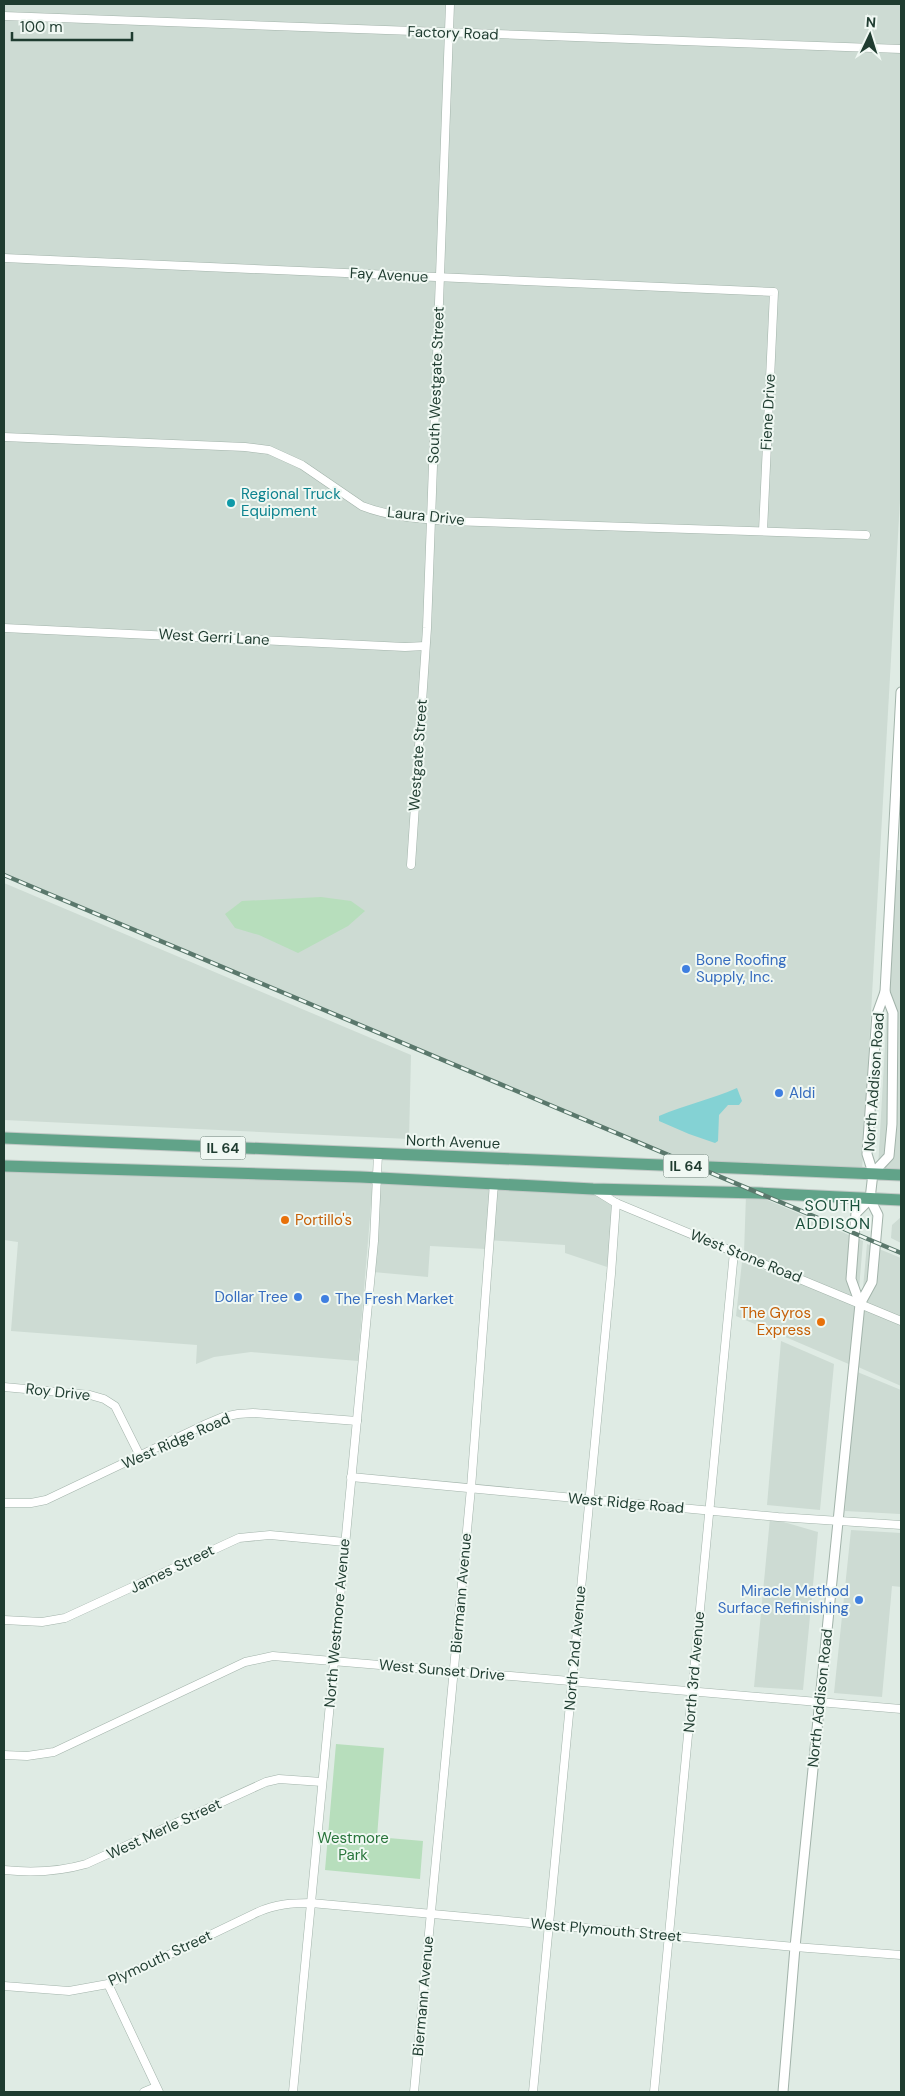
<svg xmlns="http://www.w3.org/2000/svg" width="905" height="2096" font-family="'DM Sans',sans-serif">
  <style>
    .built { fill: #cddbd3 }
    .green { fill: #b7debc }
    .water { fill: #84d2d4 }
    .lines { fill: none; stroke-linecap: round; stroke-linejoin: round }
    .minor-casing { stroke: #a2b3aa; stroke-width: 9 }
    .tertiary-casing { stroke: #a2b3aa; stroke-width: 11 }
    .primary-casing { stroke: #c0c8c5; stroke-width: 13 }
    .minor { stroke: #fff; stroke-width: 8 }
    .tertiary { stroke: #fff; stroke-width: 9 }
    .primary { stroke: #61a389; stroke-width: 11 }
    .rail-casing { stroke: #5a786c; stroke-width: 4.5 }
    .rail { stroke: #f0f8f3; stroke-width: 2.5; stroke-dasharray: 8; stroke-linecap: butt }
    .culture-dot { fill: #0f9aa8; stroke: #f0f8f3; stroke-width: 2 }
    .shop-dot { fill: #3f7fe0; stroke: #f0f8f3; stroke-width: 2 }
    .food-dot { fill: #e8710a; stroke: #f0f8f3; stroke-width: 2 }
    .labels { text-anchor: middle; stroke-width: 4; stroke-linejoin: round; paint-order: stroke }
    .shield { fill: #f0f8f3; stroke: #5e746a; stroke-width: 1 }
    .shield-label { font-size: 14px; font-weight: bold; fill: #1f3c30 }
    .street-label { font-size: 15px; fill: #1f3c30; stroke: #f0f8f3 }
    .culture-label { font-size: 15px; fill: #0d838f; stroke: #f0f8f3; text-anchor: start }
    .shop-label { font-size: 15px; fill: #366cbe; stroke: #f0f8f3; text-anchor: start }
    .food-label { font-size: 15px; fill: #c56008; stroke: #f0f8f3; text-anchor: start }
    .park-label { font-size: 15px; fill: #28753b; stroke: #f0f8f3 }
    .neighbourhood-label { font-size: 16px; letter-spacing: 1px; fill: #1b4f3b; stroke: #f0f8f3 }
  </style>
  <rect width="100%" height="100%" fill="#dfebe4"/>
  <g class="built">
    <polygon points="4,4 901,4 901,482 862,1172 694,1164 4,873"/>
    <polygon points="895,870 901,870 901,1169 878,1168"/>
    <polygon points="4,883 411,1055 409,1139 4,1120"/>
    <polygon points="4,1168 373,1181 358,1361 251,1352 214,1357 196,1364 197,1345 11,1331 18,1242 4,1240"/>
    <polygon points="378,1181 591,1191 617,1206 613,1269 565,1253 565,1245 487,1240 486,1249 430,1246 428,1277 373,1272"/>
    <polygon points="746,1195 758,1196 863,1241 858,1301 744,1253"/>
    <polygon points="901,1217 901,1243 891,1238 892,1225"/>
    <polygon points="867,1244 901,1258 901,1386 856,1366"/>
    <polygon points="742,1262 857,1304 851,1365 736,1316"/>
    <polygon points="781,1341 834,1364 820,1510 767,1505"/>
    <polygon points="855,1371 901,1390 900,1514 845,1511"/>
    <polygon points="770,1518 818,1532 803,1690 754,1687"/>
    <polygon points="851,1530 901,1533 901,1587 892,1586 882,1697 834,1693"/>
  </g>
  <g class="green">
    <polygon points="321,897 351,901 365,911 348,926 298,953 259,935 235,928 225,914 242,901"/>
    <polygon points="336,1744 384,1748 377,1837 423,1841 420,1879 325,1870"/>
  </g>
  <path class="water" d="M737,1088L742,1101L739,1105H728L719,1115L718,1141L715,1143L689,1134L659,1121V1116C685,1105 712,1099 737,1088Z"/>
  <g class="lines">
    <g class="minor-casing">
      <g id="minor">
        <polyline points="4,16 901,49"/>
        <polyline points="4,258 774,292 763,531"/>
        <path d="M4,437L245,447L269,450L302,465L362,506C390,517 422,519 451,521L866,535"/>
        <polyline points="4,628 405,647 425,646"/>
        <polyline points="411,865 427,628 450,4"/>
        <polyline points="595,1190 616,1203 901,1321"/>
        <polyline points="4,1387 90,1395 104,1399 115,1406 140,1456"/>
        <polyline points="351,1477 778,1517 901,1525"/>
        <polyline points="4,1503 31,1503 46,1500 204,1425 223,1417 238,1414 253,1413 357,1421"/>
        <polyline points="4,1620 42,1622 65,1618 239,1538 270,1535 345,1542"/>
        <polyline points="4,1755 27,1756 54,1752 245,1662 273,1656 901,1709"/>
        <path d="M4,1870C32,1873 58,1872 86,1864L266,1782L279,1779L322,1782"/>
        <polyline points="108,1984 159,2092"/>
        <path d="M4,1986L69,1991L108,1984L258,1912C276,1904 292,1903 311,1903L795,1947L901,1955"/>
        <polyline points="144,2092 156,2087"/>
        <polyline points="293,2092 374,1241 378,1154"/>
        <polyline points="414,2092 471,1488 494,1183"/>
        <polyline points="533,2092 611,1274 616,1203"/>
        <polyline points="654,2092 734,1252"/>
      </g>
    </g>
    <g class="tertiary-casing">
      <g id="tertiary">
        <polyline points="873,1173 889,1156 892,1124 893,1013 885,992"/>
        <polyline points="860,1304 851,1279 856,1213 870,1199"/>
        <polyline points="783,2092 795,1947 860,1304 872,1282 878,1215 870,1199 873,1173 867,1154 877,1014 885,992 901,692"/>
      </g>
    </g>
    <g class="primary-casing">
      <g id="primary">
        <polyline points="4,1138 901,1175"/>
        <polyline points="4,1166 360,1177 593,1189 759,1193 901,1200"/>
      </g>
    </g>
    <use href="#minor" class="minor"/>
    <use href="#tertiary" class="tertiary"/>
    <use href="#primary" class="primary"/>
    <g class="rail-casing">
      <polyline id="rail" points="4,875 901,1253"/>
    </g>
    <use href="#rail" class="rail"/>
  </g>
  <circle class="culture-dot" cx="231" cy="503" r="5"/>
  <g class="shop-dot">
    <circle cx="686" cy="969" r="5"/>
    <circle cx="779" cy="1093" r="5"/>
    <circle cx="298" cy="1297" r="5"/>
    <circle cx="325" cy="1299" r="5"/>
    <circle cx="859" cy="1600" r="5"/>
  </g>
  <g class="food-dot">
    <circle cx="285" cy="1220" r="5"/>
    <circle cx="821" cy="1322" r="5"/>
  </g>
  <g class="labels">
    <g class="shield">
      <rect x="200.5" y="1136.5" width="45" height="23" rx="4"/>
      <rect x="663.5" y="1154.5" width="45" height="23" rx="4"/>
    </g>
    <g class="shield-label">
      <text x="223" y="1153">IL 64</text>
      <text x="686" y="1171">IL 64</text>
    </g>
    <g class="street-label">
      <text transform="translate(453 33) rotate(2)" y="5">Factory Road</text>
      <text transform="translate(389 275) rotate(3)" y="5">Fay Avenue</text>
      <text transform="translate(436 385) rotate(-88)" y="5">South Westgate Street</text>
      <text transform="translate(768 412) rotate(-87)" y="5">Fiene Drive</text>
      <text transform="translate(426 516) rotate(6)" y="5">Laura Drive</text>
      <text transform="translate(214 637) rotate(3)" y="5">West Gerri Lane</text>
      <text transform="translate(418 755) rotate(-86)" y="5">Westgate Street</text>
      <text transform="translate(874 1082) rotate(-86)" y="5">North Addison Road</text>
      <text transform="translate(453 1142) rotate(2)" y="5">North Avenue</text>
      <text transform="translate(746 1256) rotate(22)" y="5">West Stone Road</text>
      <text transform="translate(58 1392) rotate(6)" y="5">Roy Drive</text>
      <text transform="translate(176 1441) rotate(-24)" y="5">West Ridge Road</text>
      <text transform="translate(626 1503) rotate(5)" y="5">West Ridge Road</text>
      <text transform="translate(172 1569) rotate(-26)" y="5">James Street</text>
      <text transform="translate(461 1593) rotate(-85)" y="5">Biermann Avenue</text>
      <text transform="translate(337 1623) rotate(-85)" y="5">North Westmore Avenue</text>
      <text transform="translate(575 1648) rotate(-85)" y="5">North 2nd Avenue</text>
      <text transform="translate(442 1670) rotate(5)" y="5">West Sunset Drive</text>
      <text transform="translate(694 1672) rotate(-85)" y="5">North 3rd Avenue</text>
      <text transform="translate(820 1698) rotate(-84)" y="5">North Addison Road</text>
      <text transform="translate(164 1829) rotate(-25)" y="5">West Merle Street</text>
      <text transform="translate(606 1930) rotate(5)" y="5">West Plymouth Street</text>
      <text transform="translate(160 1958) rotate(-25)" y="5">Plymouth Street</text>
      <text transform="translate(423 1996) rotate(-85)" y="5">Biermann Avenue</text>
    </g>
    <g class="culture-label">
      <text x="241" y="499">Regional Truck<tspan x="241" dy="17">Equipment</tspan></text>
    </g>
    <g class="shop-label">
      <text x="696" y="965">Bone Roofing<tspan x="696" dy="17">Supply, Inc.</tspan></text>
      <text x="789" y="1098">Aldi</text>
      <text x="288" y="1302" text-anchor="end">Dollar Tree</text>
      <text x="335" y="1304">The Fresh Market</text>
      <text x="849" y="1596" text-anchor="end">Miracle Method<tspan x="849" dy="17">Surface Refinishing</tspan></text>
    </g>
    <g class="food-label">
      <text x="295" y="1225">Portillo's</text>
      <text x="811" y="1318" text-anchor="end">The Gyros<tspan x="811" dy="17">Express</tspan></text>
    </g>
    <g class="park-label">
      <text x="353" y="1843">Westmore<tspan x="353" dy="17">Park</tspan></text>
    </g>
    <g class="neighbourhood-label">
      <text x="833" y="1211">SOUTH<tspan x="833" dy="18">ADDISON</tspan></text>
    </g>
  </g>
  <rect width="905" height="2096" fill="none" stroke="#1f3c30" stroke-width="10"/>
  <g transform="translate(870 35) rotate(4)" stroke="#f0f8f3" stroke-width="4" paint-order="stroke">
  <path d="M0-4L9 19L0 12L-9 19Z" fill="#1f3c30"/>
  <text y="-8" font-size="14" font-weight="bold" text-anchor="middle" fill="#1f3c30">N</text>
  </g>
  <path d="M12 32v8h120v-8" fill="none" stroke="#1f3c30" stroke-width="2.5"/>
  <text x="20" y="32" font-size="15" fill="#1f3c30" stroke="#f0f8f3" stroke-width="4" paint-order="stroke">100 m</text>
</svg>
